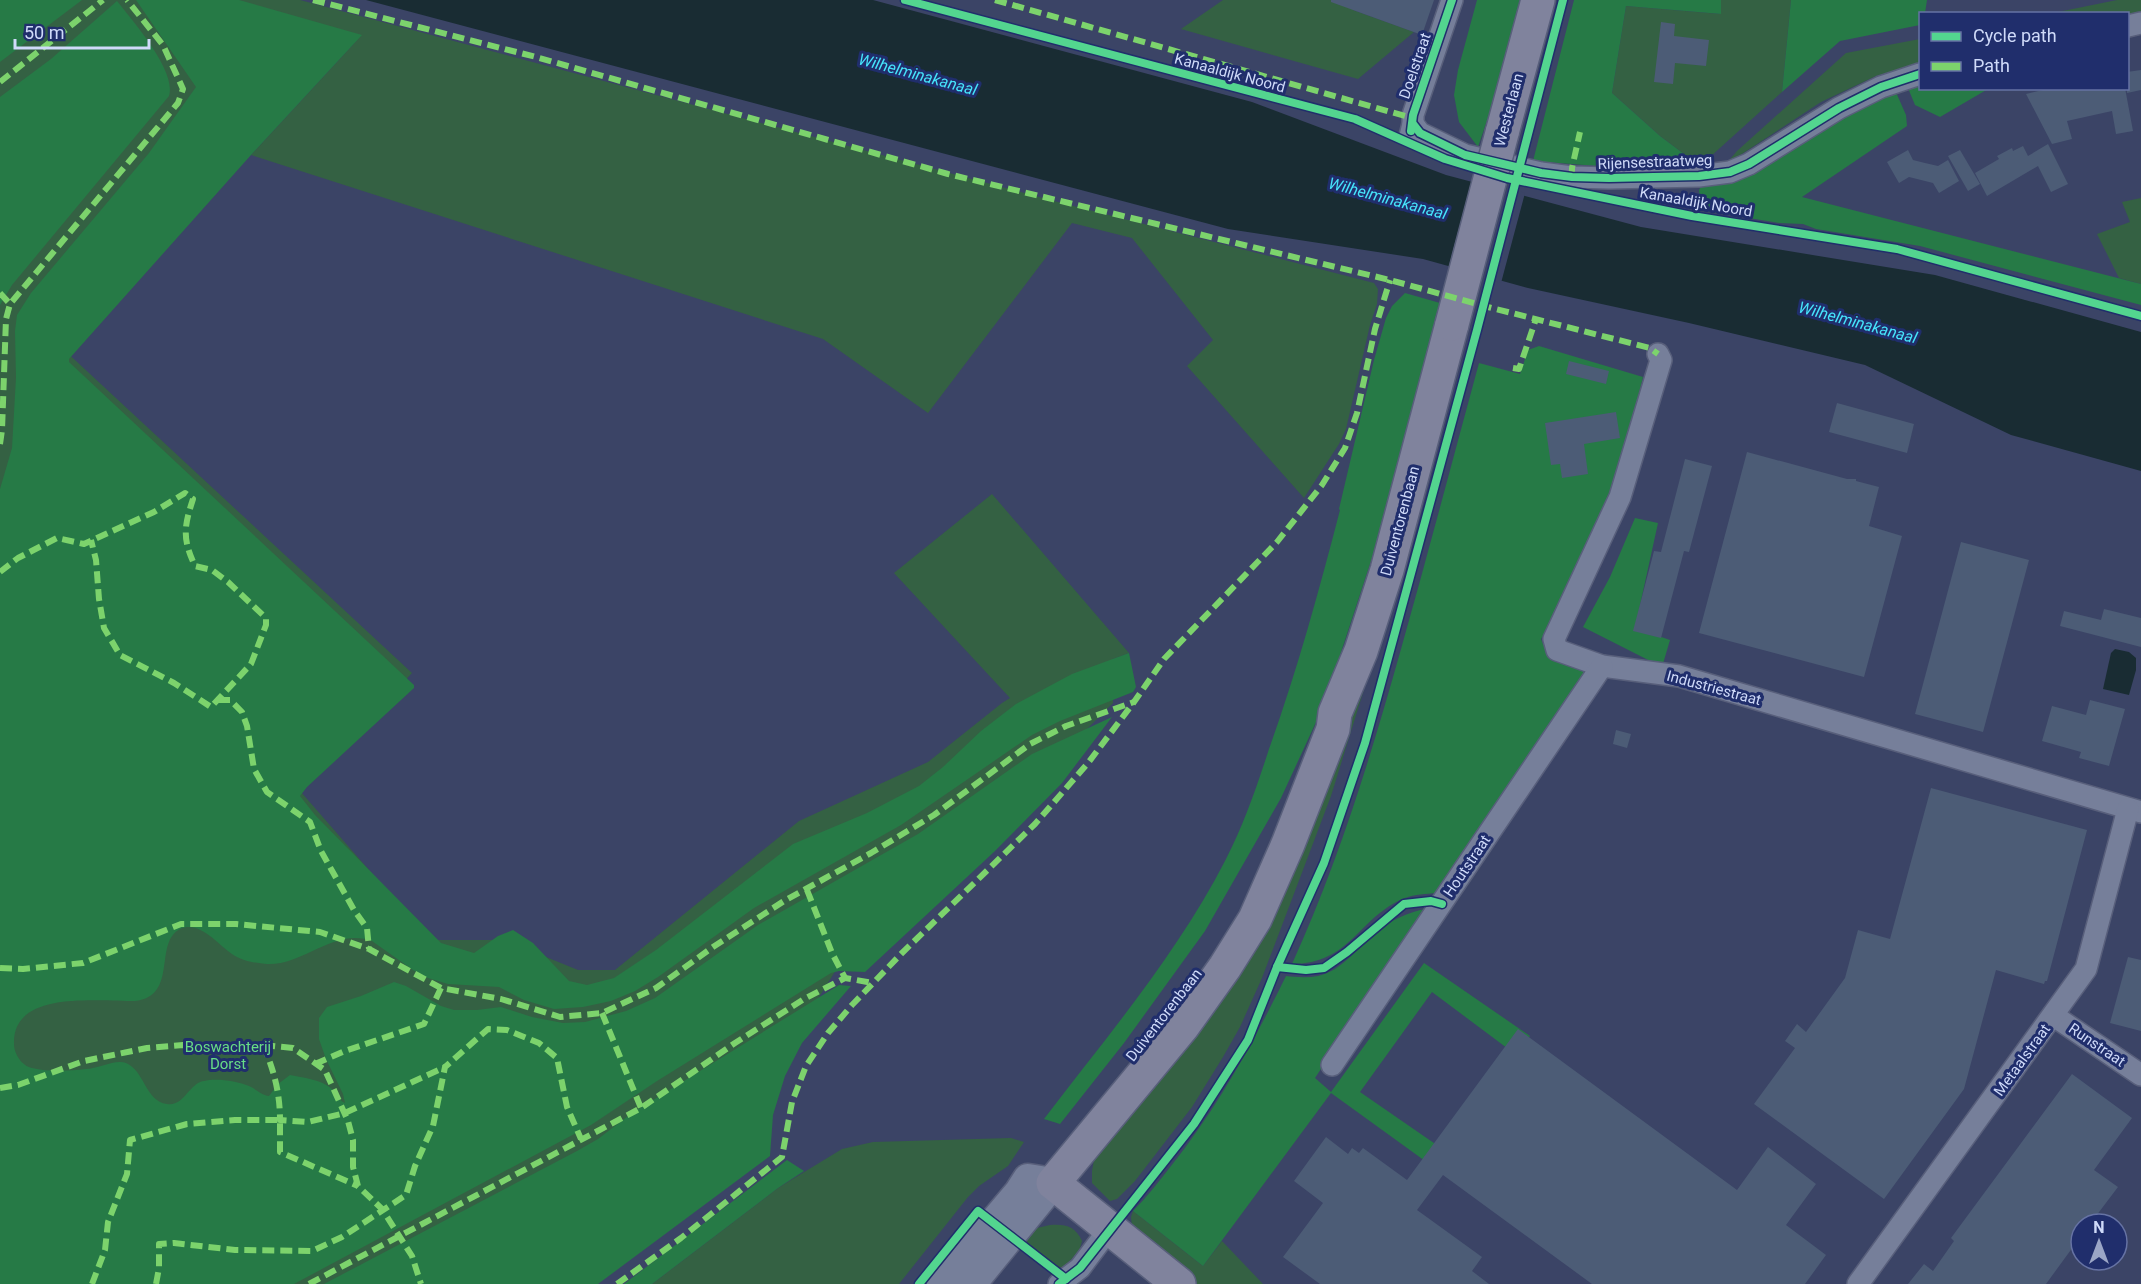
<svg xmlns="http://www.w3.org/2000/svg" width="2141" height="1284" font-family="Roboto,sans-serif">
  <style>
    .green { fill: #346143 }
    .forest { fill: #267a46 }
    .water { fill: #192c33 }
    .pier { fill: #3b4466 }
    .building { fill: #4c5c76 }
    .lines { fill: none; stroke-linecap: round; stroke-linejoin: round }
    .street-casing { stroke: #585f7b; stroke-width: 24 }
    .secondary-casing { stroke: #585f7b; stroke-width: 33 }
    .primary-casing { stroke: #585f7b; stroke-width: 36 }
    .street { stroke: #767f9a; stroke-width: 21 }
    .secondary { stroke: #767f9a; stroke-width: 30 }
    .primary { stroke: #80839d; stroke-width: 33 }
    .primary-bridge-casing { stroke: #585f7b; stroke-width: 36; stroke-linecap: butt }
    .primary-bridge { stroke: #80839d; stroke-width: 33 }
    .quiet { stroke: #7cd36c; stroke-width: 6; stroke-dasharray: 12 6; stroke-linecap: butt }
    .cycleway-casing { stroke: #202e6c; stroke-width: 11 }
    .cycleway { stroke: #53d58f; stroke-width: 8 }
    .labels { text-anchor: middle; stroke-width: 6; stroke-linejoin: round; paint-order: stroke }
    .street-label { font-size: 15px; fill: #cfdaf9; stroke: #202e6c }
    .park-label { font-size: 15px; fill: #68dd85; stroke: #202e6c }
    .water-label { font-size: 16px; font-style: italic; fill: #46e4fb; stroke: #202e6c }
  </style>
  <rect width="100%" height="100%" fill="#3b4466"/>
  <g class="green">
    <polygon points="0,0 300,0 1058,202 1374,283 1378,289 1377,304 1370,325 1346,429 1339,444 1304,498 1187,366 1213,340 1132,238 1072,223 928,413 823,339 251,155 362,35 61,347 412,673 301,792 430,940 504,940 578,970 615,970 799,821 928,762 1002,703 1010,698 894,573 992,494 1129,653 1113,659 1113,703 965,851 836,970 799,1029 585,1284 0,1284"/>
    <polygon points="1223,0 1356,0 1353,10 1414,32 1358,79 1181,29"/>
    <polygon points="1721,0 1791,0 1782,92 1700,166 1660,136 1612,93 1626,6 1720,14"/>
    <polygon points="2117,0 2141,0 2141,17 2128,19 2128,14 2048,14"/>
    <polygon points="1920,39 1920,63 1876,76 1821,102 1725,165 1737,151 1846,53"/>
    <polygon points="2141,198 2141,284 2119,278 2097,234 2130,222 2122,202"/>
    <polygon points="1366,683 1331,796 1262,978 1240,1027 1223,1057 1192,1107 1135,1181 1117,1199 1110,1201 1092,1183 1092,1171 1095,1154 1151,1083 1361,687"/>
    <polygon points="1011,1138 1024,1142 1008,1166 979,1186 968,1197 899,1284 652,1284 778,1188 842,1149 873,1142"/>
    <polygon points="1133,1211 1203,1266 1222,1241 1263,1284 1187,1284 1132,1227 1131,1217"/>
    <path d="M1050,1225C1066,1224 1075,1226 1082,1241L1079,1251L1063,1268L1056,1266L1023,1239L1037,1228Z"/>
  </g>
  <g class="forest">
    <polygon points="0,0 82,0 0,62"/>
    <path d="M136,0H239L362,35L251,155L69,359V362L414,685V688L307,787L300,796L315,815L441,943L474,953L498,936L513,930L533,943L569,981L587,985L614,978L656,950L793,844L867,813L919,786L943,767L981,731L1016,704L1072,674L1129,653L1136,687L1133,692L1060,721L1032,735L901,825L754,908L658,977L635,991L611,1001L583,1007L554,1009L524,1000L499,987L448,984L428,978L413,970L372,941C335,927 303,966 267,964C255,963 242,961 232,954C218,945 200,920 180,929C153,943 179,996 135,1001C99,1002 12,989 14,1044C14,1054 22,1066 32,1068C48,1072 69,1071 86,1069C98,1069 115,1059 126,1063C145,1071 145,1101 167,1104C184,1107 189,1083 204,1081C216,1078 237,1081 249,1086C256,1089 261,1095 269,1096L278,1084L290,1075C303,1078 321,1079 332,1089C337,1094 338,1100 345,1103L343,1094L326,1059L319,1039V1018L327,1007L361,996L394,982L406,986L441,1006L454,1010H477L501,1007L532,1017L563,1023L585,1022L626,1011L655,998L758,925L918,834L1032,754L1112,717L1062,783L995,851L865,972L839,971L831,973L657,1081L591,1125L294,1284H0V489L12,448L16,378L15,331L17,315L31,293L149,153L196,87Z"/>
    <polygon points="1477,0 1521,0 1491,109 1478,147 1459,122 1454,95 1458,70"/>
    <polygon points="1574,0 1721,0 1721,14 1626,6 1612,93 1660,136 1700,166 1697,169 1610,167 1533,161"/>
    <polygon points="1791,0 1927,0 1925,13 1920,14 1920,25 1840,41 1782,92"/>
    <path d="M117,1C132,20 177,71 169,96L12,285L0,305V97L51,59Z"/>
    <polygon points="1920,81 1920,88 1988,89 1940,117 1915,105 1908,88"/>
    <polygon points="1895,90 1906,115 1907,126 1802,197 2141,284 2141,305 1920,246 1816,229 1803,224 1779,223 1701,210 1699,190 1702,185"/>
    <path d="M1405,293L1440,303L1372,558L1323,707L1281,798L1205,931L1124,1043L1060,1124L1044,1119C1108,1035 1178,953 1226,859C1244,824 1257,786 1269,749C1297,671 1319,591 1340,510L1339,509L1374,360L1386,318L1392,306Z"/>
    <path d="M1539,346L1643,377L1617,481L1547,630L1541,639L1543,644L1591,671L1437,893C1426,894 1415,894 1405,898C1358,917 1351,964 1292,964C1338,863 1371,756 1401,649C1428,554 1453,458 1479,363L1520,374L1528,350Z"/>
    <polygon points="1635,518 1658,523 1635,628 1670,640 1662,667 1583,627 1610,577"/>
    <path d="M1426,909L1315,1078L1331,1092L1424,963L1530,1036L1515,1054L1432,992L1360,1092L1444,1150L1432,1166L1331,1093L1203,1266L1133,1211C1147,1197 1159,1181 1171,1166C1218,1107 1253,1043 1286,976C1296,977 1307,978 1318,976C1342,971 1358,947 1377,932C1391,920 1408,912 1426,909Z"/>
    <polygon points="839,985 851,986 802,1043 785,1076 773,1115 770,1156 598,1284 324,1284 577,1151 598,1139 632,1113"/>
    <polygon points="787,1160 804,1171 778,1188 652,1284 624,1284"/>
  </g>
  <g class="water">
    <polygon points="366,0 873,0 1252,102 1446,175 1641,227 1935,275 2141,332 2141,471 2011,435 1865,365 1689,323 1528,288 1423,259 1228,229"/>
    <polygon points="2115,649 2129,652 2136,658 2136,670 2129,695 2103,689 2111,653"/>
  </g>
  <polygon class="pier" points="1472,179 1525,193 1501,283 1448,269"/>
  <g class="building">
    <polygon points="1331,0 1434,0 1422,35 1331,2"/>
    <polygon points="1661,22 1675,24 1674,36 1709,40 1706,66 1675,63 1673,84 1654,82"/>
    <polygon points="2141,70 2141,90 2127,93 2127,72"/>
    <polygon points="2051,88 2125,88 2133,131 2116,134 2112,111 2067,121 2072,139 2052,144 2026,94"/>
    <polygon points="2048,144 2068,184 2051,192 2038,166 1987,196 1975,173 1999,159 1997,156 2012,148 2013,151 2023,146 2028,156"/>
    <polygon points="1908,150 1913,160 1925,163 1938,166 1948,160 1959,181 1939,193 1933,183 1909,177 1899,183 1887,162"/>
    <polygon points="1960,150 1980,184 1968,191 1948,156"/>
    <polygon points="1569,361 1609,371 1606,384 1566,374"/>
    <polygon points="1837,403 1914,424 1907,453 1829,432"/>
    <polygon points="1616,412 1620,438 1584,444 1588,474 1562,478 1560,464 1551,465 1545,423"/>
    <polygon points="1747,452 1847,479 1856,479 1856,481 1879,487 1869,526 1902,536 1864,677 1699,633"/>
    <polygon points="1685,459 1712,466 1689,552 1684,551 1661,638 1633,631 1654,551 1661,552"/>
    <polygon points="1961,542 2029,560 1983,732 1915,714"/>
    <polygon points="2104,609 2141,618 2141,647 2060,626 2064,611 2101,620"/>
    <polygon points="2090,700 2125,709 2109,766 2079,758 2081,752 2042,741 2052,706 2086,715"/>
    <polygon points="1616,730 1631,734 1627,748 1613,744"/>
    <polygon points="1931,788 2087,830 2047,981 2045,981 2044,984 1996,970 1964,1089 1884,1199 1754,1104 1795,1048 1785,1041 1797,1024 1806,1032 1845,978 1858,930 1890,939"/>
    <polygon points="2128,957 2141,960 2141,1031 2110,1023"/>
    <polygon points="1518,1029 1737,1190 1768,1147 1816,1184 1786,1225 1826,1255 1805,1284 1592,1284 1443,1175 1417,1210 1482,1257 1472,1271 1489,1284 1320,1284 1283,1257 1323,1203 1294,1181 1326,1137 1348,1154 1352,1148 1359,1153 1363,1148 1407,1180"/>
    <polygon points="2072,1074 2132,1118 2094,1170 2118,1187 2090,1224 2081,1224 2081,1236 2046,1284 1908,1284 1924,1264 1933,1271 1954,1241 1951,1238"/>
  </g>
  <g class="lines">
    <g class="street-casing">
      <g id="street">
        <polyline points="2128,26 2141,23"/>
        <polyline points="1413,124 1420,133 1465,155 1541,173 1572,177 1609,178 1699,176 1730,172 1749,164 1839,108 1881,87 1920,74"/>
        <polyline points="1410,136 1413,124 1413,115 1452,0"/>
        <polyline points="1658,354 1661,360 1620,497 1554,639 1557,650 1602,666 1679,676 2141,812"/>
        <polyline points="2054,1016 2141,1075"/>
        <polyline points="1332,1065 1602,666"/>
        <polyline points="1059,1284 1080,1268 1110,1228"/>
        <polyline points="1858,1284 2086,969 2128,809"/>
      </g>
    </g>
    <g class="secondary-casing">
      <polyline id="secondary" points="942,1284 1019,1193 1028,1179 1053,1183 971,1284"/>
    </g>
    <g class="primary-casing">
      <g id="primary">
        <polyline points="1502,133 1538,0"/>
        <polyline points="1179,1284 1053,1183 1183,1026 1225,967 1255,919 1288,844 1333,729 1335,713 1361,651 1387,570 1452,324"/>
      </g>
    </g>
    <use href="#street" class="street"/>
    <use href="#secondary" class="secondary"/>
    <use href="#primary" class="primary"/>
    <g class="primary-bridge-casing">
      <polyline id="primary-bridge" points="1452,324 1502,133"/>
    </g>
    <use href="#primary-bridge" class="primary-bridge"/>
    <g class="quiet">
      <polyline points="313,0 536,57 948,174 1390,280 1488,307 1650,348 1658,354"/>
      <polyline points="995,0 1405,116 1413,124"/>
      <polyline points="0,82 103,0"/>
      <polyline points="1572,177 1572,168 1580,132"/>
      <polyline points="0,293 10,304"/>
      <polyline points="1513,368 1519,369 1536,319"/>
      <polyline points="0,444 2,430 6,319 10,304 178,103 183,89 163,45 127,0"/>
      <path d="M0,572L18,558L57,538L84,544L154,512L185,493L193,499C184,527 182,538 195,566L212,570L228,582L266,618V625L251,664L211,707L174,683L120,655L104,628L99,599L96,560L91,540"/>
      <polyline points="218,700 230,700 242,712 247,726 254,769 267,792 310,822 321,851 354,910 367,928 369,949"/>
      <polyline points="807,890 832,953 845,978"/>
      <polyline points="0,968 23,969 83,963 181,924 236,924 320,932 369,949 441,988 501,999 560,1017 602,1013 656,988 713,947 784,901 871,853 934,815 1030,744 1066,726 1134,702"/>
      <polyline points="602,1013 641,1108"/>
      <path d="M263,1045C274,1070 280,1093 280,1120L308,1122L345,1113L445,1067"/>
      <polyline points="315,1064 345,1051 424,1024 441,988"/>
      <polyline points="0,1088 18,1085 84,1061 147,1048 183,1045 222,1051 263,1045 293,1048 325,1070 348,1121 353,1140 353,1167 358,1186 382,1209 412,1256 421,1284"/>
      <polyline points="92,1284 105,1250 108,1222 127,1174 130,1140 187,1124 235,1120 280,1120 280,1152 358,1186"/>
      <polyline points="156,1284 159,1268 159,1244 174,1243 235,1250 312,1251 342,1237 406,1195 415,1166 433,1126 445,1067 488,1029 507,1030 539,1043 557,1058 567,1107 581,1139"/>
      <polyline points="309,1284 641,1108 735,1043 804,999 845,978 873,983"/>
      <polyline points="617,1284 681,1238 782,1157 792,1102 806,1066 828,1033 852,1005 901,954 1035,824 1088,763 1134,702 1164,659 1277,542 1322,485 1345,448 1357,413 1375,329 1390,280"/>
    </g>
    <g class="cycleway-casing">
      <g id="cycleway">
        <polyline points="905,0 1355,119 1445,159 1507,178 1692,216 1897,249 2141,316"/>
        <polyline points="1413,124 1420,133 1465,155 1541,173 1572,177 1609,178 1699,176 1730,172 1749,164 1839,108 1881,87 1920,74"/>
        <polyline points="1411,131 1413,115 1452,0"/>
        <polyline points="1277,967 1306,970 1324,968 1347,952 1404,904 1431,901 1442,904"/>
        <polyline points="919,1284 978,1211 1066,1279"/>
        <polyline points="1059,1284 1080,1268 1194,1124 1248,1040 1277,967 1324,863 1365,743 1477,330 1563,0"/>
      </g>
    </g>
    <use href="#cycleway" class="cycleway"/>
  </g>
  <g class="labels">
    <g class="street-label">
      <text transform="translate(1415 66) rotate(-71)" y="5">Doelstraat</text>
      <text transform="translate(1230 73) rotate(15)" y="5">Kanaaldijk Noord</text>
      <text transform="translate(1509 110) rotate(-75)" y="5">Westerlaan</text>
      <text transform="translate(1655 162) rotate(-2)" y="5">Rijensestraatweg</text>
      <text transform="translate(1696 202) rotate(10)" y="5">Kanaaldijk Noord</text>
      <text transform="translate(1400 521) rotate(-75)" y="5">Duiventorenbaan</text>
      <text transform="translate(1714 688) rotate(15)" y="5">Industriestraat</text>
      <text transform="translate(1467 866) rotate(-56)" y="5">Houtstraat</text>
      <text transform="translate(1164 1015) rotate(-52)" y="5">Duiventorenbaan</text>
      <text transform="translate(2097 1045) rotate(34)" y="5">Runstraat</text>
      <text transform="translate(2022 1060) rotate(-54)" y="5">Metaalstraat</text>
    </g>
    <g class="park-label">
      <text x="228" y="1052">Boswachterij<tspan x="228" dy="17">Dorst</tspan></text>
    </g>
    <g class="water-label">
      <text transform="translate(918 74) rotate(15)" y="6">Wilhelminakanaal</text>
      <text transform="translate(1388 198) rotate(15)" y="6">Wilhelminakanaal</text>
      <text transform="translate(1858 322) rotate(15)" y="6">Wilhelminakanaal</text>
    </g>
  </g>
  <rect x="1919" y="12" width="210" height="78" fill="#202e6c" stroke="#6673a4" stroke-width="1.5"/>
  <rect x="1931" y="32" width="30" height="9" fill="#53d58f" stroke="#6673a4" stroke-width="1.5"/>
  <text x="1973" y="42" font-size="18" fill="#cfdaf9">Cycle path</text>
  <rect x="1931" y="62" width="30" height="9" fill="#7cd36c" stroke="#6673a4" stroke-width="1.5"/>
  <text x="1973" y="72" font-size="18" fill="#cfdaf9">Path</text>
  <g transform="translate(2099 1242)"><circle r="28" fill="#202e6c" stroke="#6673a4" stroke-width="1.5"/>
  <path d="M0-4.5L10 22L0 15L-10 22Z" fill="#9ba6c6"/>
  <text y="-9" font-size="16" font-weight="bold" text-anchor="middle" fill="#cfdaf9">N</text>
  </g>
  <path d="M15 39v9h134v-9" fill="none" stroke="#cfdaf9" stroke-width="3"/>
  <text x="24" y="39" font-size="18" fill="#cfdaf9" stroke="#202e6c" stroke-width="4.5" paint-order="stroke">50 m</text>
</svg>
